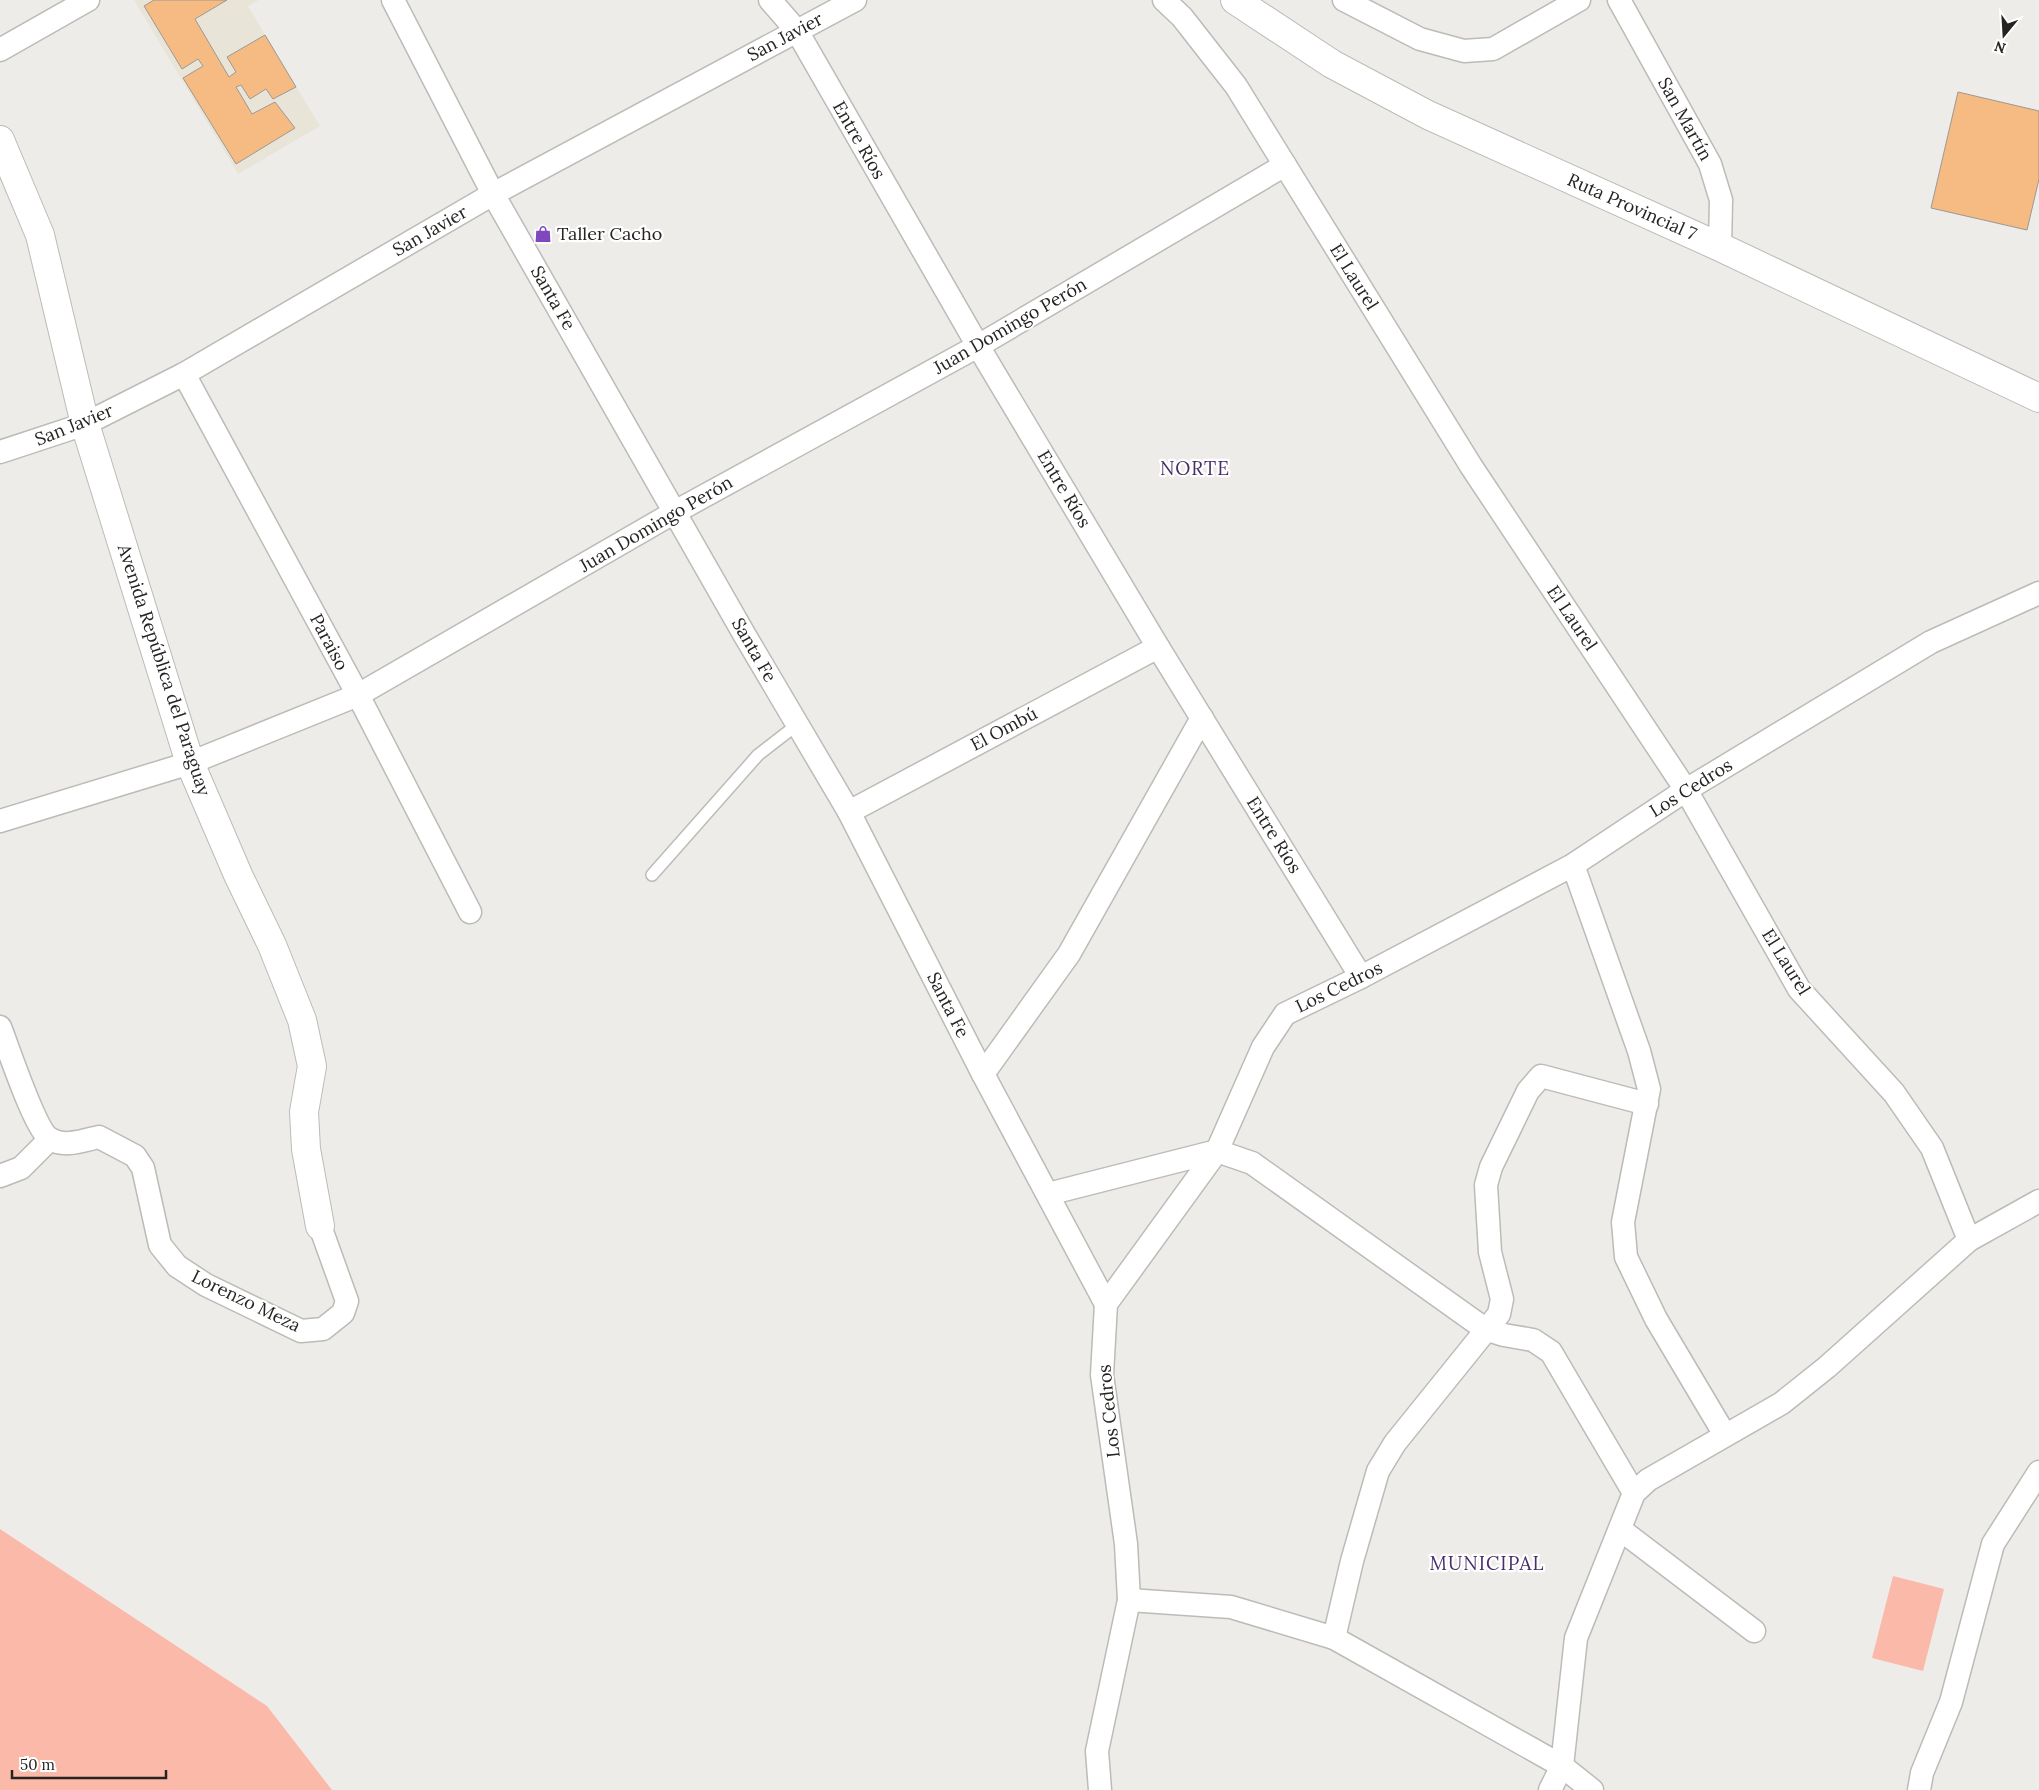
<svg xmlns="http://www.w3.org/2000/svg" width="2039" height="1790" font-family="Lora,serif">
  <style>
    .built { fill: #e8e5d8 }
    .green { fill: #fbb9a9 }
    .building { fill: #f5bb83; stroke: #9c9895 }
    .lines { fill: none; stroke-linecap: round; stroke-linejoin: round }
    .service-casing { stroke: #bcbbb7; stroke-width: 14 }
    .minor-casing { stroke: #bcbbb7; stroke-width: 25 }
    .secondary-casing { stroke: #bcbbb7; stroke-width: 30 }
    .primary-casing { stroke: #bcbbb7; stroke-width: 30 }
    .service { stroke: #fff; stroke-width: 11 }
    .minor { stroke: #fff; stroke-width: 22 }
    .secondary { stroke: #fff; stroke-width: 28 }
    .primary { stroke: #fff; stroke-width: 28 }
    .labels { text-anchor: middle; stroke-width: 4.5; stroke-linejoin: round; paint-order: stroke }
    .street-label { font-size: 18px; fill: #252422; stroke: #fff }
    .poi-label { font-size: 18px; fill: #252422; stroke: #fff; text-anchor: start }
    .neighbourhood-label { font-size: 19px; letter-spacing: 1px; fill: #492f6a; stroke: #fff }
  </style>
  <rect width="100%" height="100%" fill="#eeece8"/>
  <polygon class="built" points="134,0 259,0 248,6 320,126 238,174"/>
  <g class="green">
    <polygon points="0,1529 267,1706 332,1790 0,1790"/>
    <polygon points="1893,1576 1944,1589 1923,1671 1872,1658"/>
  </g>
  <g class="building">
    <polygon points="154,0 227,0 195,19 229,77 236,72 227,57 265,35 296,87 273,99 266,89 250,99 241,85 236,87 252,114 275,102 295,128 236,164 183,78 203,66 198,59 182,69 144,6"/>
    <polygon points="1958,92 2039,111 2039,179 2027,230 1931,208"/>
  </g>
  <g class="lines">
    <g class="service-casing">
      <polyline id="service" points="652,875 758,755 798,724"/>
    </g>
    <g class="minor-casing">
      <g id="minor">
        <polyline points="393,0 493,194 744,634 849,812 983,1074 1106,1304"/>
        <polyline points="770,0 797,31 978,346 1158,647 1361,977"/>
        <polyline points="1164,0 1182,17 1236,86 1471,466 1686,790 1799,989 1894,1093 1932,1148 1969,1240"/>
        <polyline points="1344,0 1420,39 1464,51 1493,49 1579,0"/>
        <polyline points="1619,0 1710,164 1721,200 1720,247"/>
        <polyline points="0,50 88,0"/>
        <polyline points="184,374 358,695 470,912"/>
        <polyline points="0,452 85,424 184,374 493,194 855,0"/>
        <polyline points="849,812 1158,647"/>
        <polyline points="0,821 190,763 358,695 675,512 978,346 1285,165"/>
        <polyline points="1573,865 1639,1051 1649,1089 1623,1222 1626,1257 1656,1319 1725,1435"/>
        <path d="M0,1027C8,1047 35,1130 50,1139C65,1148 84,1140 99,1137L135,1156L143,1168L160,1245L177,1266L206,1285L301,1331L323,1329L343,1313L347,1301L320,1226"/>
        <polyline points="983,1074 1069,954 1202,718"/>
        <polyline points="0,1176 21,1168 50,1139"/>
        <polyline points="1048,1194 1217,1151 1252,1163 1485,1329 1504,1335 1533,1340 1551,1352 1634,1493"/>
        <polyline points="1621,1530 1754,1631"/>
        <polyline points="1129,1600 1231,1607 1334,1638 1562,1766 1592,1790"/>
        <polyline points="1334,1638 1352,1561 1378,1471 1395,1443 1499,1314 1502,1299 1490,1252 1486,1185 1491,1167 1528,1091 1541,1076 1647,1104"/>
        <polyline points="1100,1790 1097,1751 1129,1600 1126,1544 1102,1375 1106,1304 1217,1151 1263,1047 1285,1014 1361,977 1573,865 1686,790 1931,642 2039,593"/>
        <polyline points="1550,1790 1562,1766 1576,1638 1634,1493 1648,1480 1782,1403 1827,1367 1969,1240 2039,1201"/>
        <polyline points="1919,1790 1922,1773 1951,1702 1993,1544 2039,1472"/>
      </g>
    </g>
    <g class="secondary-casing">
      <polyline id="secondary" points="0,140 40,235 85,424 190,763 239,877 272,945 302,1020 312,1066 304,1112 306,1149 320,1226"/>
    </g>
    <g class="primary-casing">
      <polyline id="primary" points="1235,0 1332,64 1428,115 1720,247 2039,398"/>
    </g>
    <use href="#service" class="service"/>
    <use href="#minor" class="minor"/>
    <use href="#secondary" class="secondary"/>
    <use href="#primary" class="primary"/>
  </g>
  <defs>
    <g id="shop-bare" transform="scale(1.35)"><path d="M-5-2.5h2.3a2.7 3.5 0 0 1 5.4 0H5L5.5 6h-11ZM-1.5-2.5h3a1.5 2.3 0 0 0-3 0Z" fill="#7f48be" stroke="#fff" stroke-width="2.5" paint-order="stroke"/></g>
  </defs>
  <g fill-rule="evenodd">
    <use href="#shop-bare" x="543" y="234"/>
  </g>
  <g class="labels">
    <g class="street-label">
      <text transform="translate(785 37) rotate(-28)" y="6">San Javier</text>
      <text transform="translate(1685 119) rotate(61)" y="6">San Martín</text>
      <text transform="translate(859 140) rotate(60)" y="6">Entre Ríos</text>
      <text transform="translate(1632 207) rotate(24)" y="6">Ruta Provincial 7</text>
      <text transform="translate(430 231) rotate(-30)" y="6">San Javier</text>
      <text transform="translate(1354 277) rotate(58)" y="6">El Laurel</text>
      <text transform="translate(553 298) rotate(60)" y="6">Santa Fe</text>
      <text transform="translate(1010 326) rotate(-30)" y="6">Juan Domingo Perón</text>
      <text transform="translate(74 425) rotate(-22)" y="6">San Javier</text>
      <text transform="translate(1064 489) rotate(59)" y="6">Entre Ríos</text>
      <text transform="translate(656 524) rotate(-30)" y="6">Juan Domingo Perón</text>
      <text transform="translate(1572 618) rotate(56)" y="6">El Laurel</text>
      <text transform="translate(329 642) rotate(62)" y="6">Paraiso</text>
      <text transform="translate(754 650) rotate(60)" y="6">Santa Fe</text>
      <text transform="translate(164 670) rotate(72)" y="6">Avenida República del Paraguay</text>
      <text transform="translate(1004 729) rotate(-28)" y="6">El Ombú</text>
      <text transform="translate(1691 788) rotate(-32)" y="6">Los Cedros</text>
      <text transform="translate(1274 835) rotate(58)" y="6">Entre Ríos</text>
      <text transform="translate(1786 962) rotate(58)" y="6">El Laurel</text>
      <text transform="translate(1339 987) rotate(-26)" y="6">Los Cedros</text>
      <text transform="translate(948 1005) rotate(63)" y="6">Santa Fe</text>
      <text transform="translate(246 1301) rotate(26)" y="6">Lorenzo Meza</text>
      <text transform="translate(1109 1411) rotate(-96)" y="6">Los Cedros</text>
    </g>
    <g class="poi-label">
      <text x="557" y="240">Taller Cacho</text>
    </g>
    <g class="neighbourhood-label">
      <text x="1195" y="475">NORTE</text>
      <text x="1487" y="1570">MUNICIPAL</text>
    </g>
  </g>
  <g transform="translate(2004 35) rotate(198)" stroke="#ffffff" stroke-width="4" paint-order="stroke">
  <path d="M0-4L9 19L0 12L-9 19Z" fill="#252422"/>
  <text y="-8" font-size="14" font-weight="bold" text-anchor="middle" fill="#252422">N</text>
  </g>
  <path d="M12 1770v8h154v-8" fill="none" stroke="#252422" stroke-width="2.5"/>
  <text x="20" y="1770" font-size="15" fill="#252422" stroke="#ffffff" stroke-width="4" paint-order="stroke">50 m</text>
</svg>
